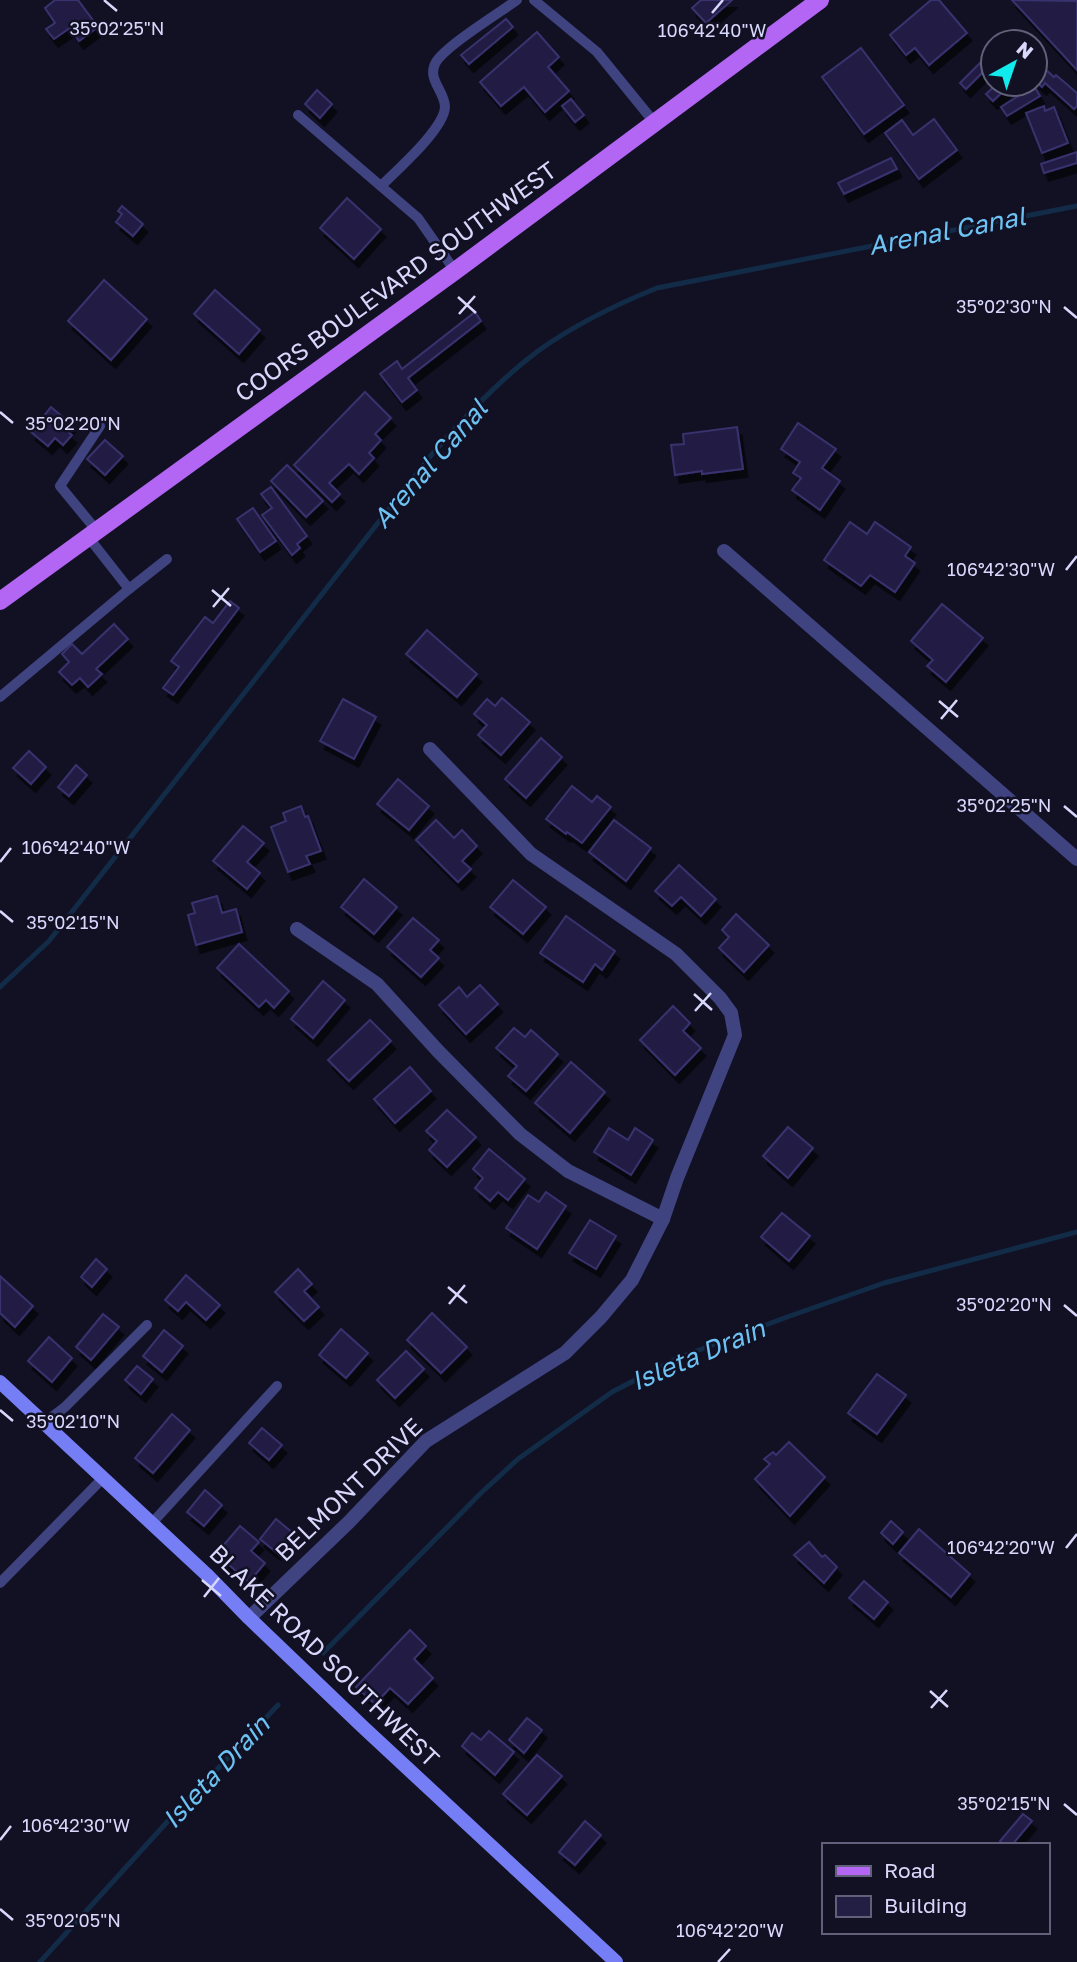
<svg xmlns="http://www.w3.org/2000/svg" width="1077" height="1962" font-family="'Golos Text',sans-serif">
  <style>
    .lines { fill: none; stroke-linecap: round; stroke-linejoin: round }
    .stream { stroke: #122b47; stroke-width: 5 }
    .building { fill: #221e44; stroke: #38326e; stroke-width: 2; filter: url(#shadow) }
    .lane { stroke: #3f4380; stroke-width: 10 }
    .street { stroke: #3f4380; stroke-width: 14 }
    .secondary { stroke: #757ef5; stroke-width: 14 }
    .primary { stroke: #b266f3; stroke-width: 18 }
    .ticks { fill: none; stroke: #d8d7fc; stroke-width: 2.5 }
    .labels { text-anchor: middle; stroke-width: 5; stroke-linejoin: round; paint-order: stroke }
    .street-label { font-size: 24px; fill: #d8d7fc; stroke: #121124 }
    .water-label { font-size: 26px; font-style: italic; fill: #6dc2f4; stroke: #121124 }
    .ticks-label { font-size: 18px; text-anchor: middle; fill: #d8d7fc; stroke: #121124; stroke-width: 5; stroke-linejoin: round; paint-order: stroke }
  </style>
  <defs>
    <filter id="shadow"><feDropShadow dx="4.5" dy="8" stdDeviation="0" flood-color="#0009"/></filter>
  </defs>
  <rect width="100%" height="100%" fill="#121124"/>
  <g class="lines">
    <g class="stream">
      <path d="M0,987L49,941L433,453C465,417 499,380 538,351C574,325 615,305 657,288L1077,206"/>
      <polyline points="323,1653 482,1492 518,1459 612,1392 678,1358 787,1317 884,1283 1077,1232"/>
      <polyline points="40,1962 168,1821 278,1705"/>
    </g>
  </g>
  <g class="building">
    <polygon points="55,0 78,0 98,27 79,41 70,28 54,39 46,29 55,23 45,8"/>
    <polygon points="701,0 732,0 706,23 692,8"/>
    <polygon points="931,0 939,0 967,33 929,65 915,48 906,55 890,35"/>
    <polygon points="1012,0 1077,1 1077,70"/>
    <polygon points="506,19 513,27 469,64 461,55"/>
    <polygon points="537,32 559,57 548,67 569,91 545,112 524,87 501,106 480,82"/>
    <polygon points="861,48 904,105 864,134 822,77"/>
    <polygon points="991,52 993,54 993,62 966,89 960,83"/>
    <polygon points="1035,60 1054,77 1056,75 1077,93 1077,106 1074,109 1045,83 1042,87 1035,81"/>
    <polygon points="997,84 1011,84 993,101 986,94"/>
    <polygon points="1034,86 1040,96 1007,116 1001,107"/>
    <polygon points="317,90 332,104 320,118 305,104"/>
    <polygon points="571,99 584,115 575,122 562,106"/>
    <polygon points="1044,106 1045,111 1054,107 1068,143 1042,153 1026,113"/>
    <polygon points="934,119 957,150 919,179 885,133 902,120 913,135"/>
    <polygon points="1077,152 1077,163 1044,173 1041,164"/>
    <polygon points="891,158 897,169 844,194 838,183"/>
    <polygon points="347,198 381,229 354,259 320,228"/>
    <polygon points="122,206 143,224 133,236 116,222 122,214 118,211"/>
    <polygon points="104,280 147,319 111,360 68,321"/>
    <polygon points="215,290 260,330 239,354 194,314"/>
    <polygon points="475,312 481,321 408,378 417,390 402,402 380,374 397,361 402,369"/>
    <polygon points="365,392 391,418 375,434 381,440 369,453 374,458 359,474 349,464 329,483 340,494 332,502 294,465"/>
    <polygon points="51,407 71,424 66,430 72,435 63,445 55,438 48,446 31,432"/>
    <polygon points="798,423 836,449 822,468 840,481 820,510 792,490 801,478 793,473 800,462 781,449"/>
    <polygon points="737,427 743,469 702,474 702,471 675,475 671,445 684,444 683,434"/>
    <polygon points="105,440 123,456 105,475 87,459"/>
    <polygon points="287,465 323,501 306,517 271,481"/>
    <polygon points="271,487 307,536 297,544 300,548 292,555 262,515 272,508 261,494"/>
    <polygon points="253,508 276,541 260,552 237,519"/>
    <polygon points="850,522 867,534 875,522 911,547 905,556 915,563 895,592 870,575 861,586 824,560"/>
    <polygon points="230,601 239,608 173,695 163,688 179,667 171,661 205,617 213,623"/>
    <polygon points="942,604 983,638 946,682 927,666 933,660 911,641"/>
    <polygon points="114,624 128,639 96,669 102,674 88,687 80,678 72,685 59,672 69,662 62,654 72,644 82,654"/>
    <polygon points="427,630 477,674 457,697 406,654"/>
    <polygon points="502,698 530,722 501,755 478,735 487,725 474,714 487,699 495,706"/>
    <polygon points="343,699 376,717 354,759 320,741"/>
    <polygon points="541,738 562,757 526,798 505,779"/>
    <polygon points="29,751 46,767 31,784 13,768"/>
    <polygon points="76,765 87,775 69,796 58,787"/>
    <polygon points="398,779 429,806 409,830 377,804"/>
    <polygon points="572,786 592,802 597,796 611,807 582,843 567,832 566,834 546,819"/>
    <polygon points="301,806 305,817 308,816 321,851 306,856 310,864 288,872 271,827 286,821 283,813"/>
    <polygon points="436,820 454,838 462,830 477,846 462,861 471,869 458,882 416,840"/>
    <polygon points="614,820 651,848 626,881 589,852"/>
    <polygon points="243,826 264,843 247,862 260,873 247,889 213,861"/>
    <polygon points="679,865 716,899 701,916 681,897 672,906 655,891"/>
    <polygon points="364,879 397,907 374,934 341,907"/>
    <polygon points="513,880 546,907 523,934 490,907"/>
    <polygon points="217,896 222,913 236,909 242,932 196,945 188,915 195,913 192,903"/>
    <polygon points="736,914 769,945 744,972 719,948 729,937 722,930"/>
    <polygon points="566,916 615,951 602,970 595,964 583,982 540,953"/>
    <polygon points="413,918 439,940 430,950 439,958 421,977 387,947"/>
    <polygon points="239,944 289,991 274,1008 266,1000 259,1007 217,968"/>
    <polygon points="323,981 345,1000 313,1038 291,1019"/>
    <polygon points="480,985 498,1004 466,1034 439,1005 459,987 467,997"/>
    <polygon points="673,1006 690,1023 683,1031 701,1048 675,1075 640,1040"/>
    <polygon points="370,1020 391,1041 349,1081 328,1060"/>
    <polygon points="514,1028 525,1037 531,1030 558,1054 526,1091 508,1076 517,1066 496,1048"/>
    <polygon points="571,1062 605,1092 570,1133 535,1103"/>
    <polygon points="410,1067 431,1091 395,1123 374,1099"/>
    <polygon points="447,1110 476,1137 447,1167 429,1150 437,1141 426,1131"/>
    <polygon points="788,1127 813,1148 788,1178 763,1156"/>
    <polygon points="609,1128 628,1140 635,1128 653,1140 631,1175 594,1152"/>
    <polygon points="489,1149 525,1179 508,1200 498,1192 490,1201 475,1188 483,1178 473,1169"/>
    <polygon points="546,1192 566,1206 537,1249 506,1228 528,1195 539,1202"/>
    <polygon points="782,1213 810,1236 789,1261 761,1237"/>
    <polygon points="590,1220 616,1236 596,1269 569,1253"/>
    <polygon points="96,1259 107,1269 92,1287 81,1277"/>
    <polygon points="298,1269 312,1284 304,1291 319,1307 304,1321 275,1292"/>
    <polygon points="186,1275 220,1305 206,1320 186,1302 178,1311 165,1300"/>
    <polygon points="0,1276 33,1306 15,1327 0,1313"/>
    <polygon points="432,1313 467,1347 441,1373 407,1340"/>
    <polygon points="103,1314 119,1327 91,1360 76,1347"/>
    <polygon points="341,1329 368,1353 346,1378 319,1355"/>
    <polygon points="164,1330 183,1346 162,1372 143,1356"/>
    <polygon points="49,1337 72,1358 52,1382 28,1361"/>
    <polygon points="406,1351 424,1369 395,1398 377,1380"/>
    <polygon points="137,1366 153,1379 141,1394 125,1380"/>
    <polygon points="877,1374 906,1395 877,1434 848,1413"/>
    <polygon points="172,1414 190,1430 153,1473 135,1458"/>
    <polygon points="262,1428 282,1445 269,1460 249,1443"/>
    <polygon points="789,1442 825,1477 790,1516 755,1479 770,1464 764,1459 773,1452 776,1455"/>
    <polygon points="205,1490 222,1505 204,1526 187,1512"/>
    <polygon points="276,1519 293,1533 276,1552 260,1539"/>
    <polygon points="891,1521 903,1532 893,1544 881,1533"/>
    <polygon points="240,1526 259,1542 251,1551 265,1563 249,1582 216,1554"/>
    <polygon points="919,1529 970,1574 951,1597 899,1553"/>
    <polygon points="809,1542 822,1557 825,1555 837,1567 824,1583 794,1555"/>
    <polygon points="864,1581 888,1602 874,1619 849,1598"/>
    <polygon points="410,1630 426,1646 414,1659 433,1678 408,1704 390,1688 375,1704 356,1687"/>
    <polygon points="527,1718 542,1730 524,1753 509,1740"/>
    <polygon points="489,1731 514,1752 495,1775 462,1746 472,1733 481,1740"/>
    <polygon points="537,1755 562,1776 527,1815 503,1794"/>
    <polygon points="1023,1814 1032,1821 1012,1845 1005,1845 1000,1841"/>
    <polygon points="585,1821 601,1835 575,1865 559,1852"/>
  </g>
  <g class="lines">
    <g class="lane">
      <polyline points="534,0 597,52 654,122"/>
      <polyline points="298,115 418,218 455,271"/>
      <path d="M381,186C397,170 444,129 445,107C445,91 426,79 436,62C447,45 499,13 517,0"/>
      <polyline points="97,531 60,486 100,426"/>
      <polyline points="129,589 167,559"/>
      <polyline points="0,697 129,589 89,538"/>
      <polyline points="44,1423 65,1407 147,1325"/>
      <polyline points="152,1523 277,1386"/>
      <polyline points="0,1583 103,1478"/>
    </g>
    <g class="street">
      <polyline points="724,551 1077,859"/>
      <polyline points="297,929 377,984 438,1051 520,1134 568,1171 663,1219"/>
      <polyline points="249,1618 349,1522 426,1441 565,1353 601,1317 632,1280 663,1219 677,1178 735,1035 731,1013 720,998 676,954 531,854 430,749"/>
    </g>
    <polyline class="secondary" points="0,1382 206,1574 249,1618 363,1727 616,1962"/>
    <polyline class="primary" points="0,601 455,271 820,0"/>
  </g>
  <path class="ticks" d="M104,0L117,11M712,13L723,0M458,297L476,313M1064,307L1077,318M459,314L475,296M0,412L13,423M1066,570L1077,556M212,590L231,606M213,607L229,588M939,701L958,717M941,719L957,700M1064,806L1077,817M0,862L11,848M0,911L13,922M694,994L712,1010M695,1011L711,993M448,1287L467,1303M449,1304L465,1285M1064,1305L1077,1316M0,1410L13,1421M1066,1548L1077,1534M202,1580L221,1596M204,1597L219,1578M930,1691L948,1707M931,1708L947,1690M1064,1804L1077,1815M0,1840L11,1826M0,1909L13,1920M718,1962L730,1949"/>
  <g class="labels">
    <g class="street-label">
      <text transform="translate(396 282) rotate(-36)" y="8">COORS BOULEVARD SOUTHWEST</text>
      <text transform="translate(349 1490) rotate(-44)" y="8">BELMONT DRIVE</text>
      <text transform="translate(324 1656) rotate(44)" y="8">BLAKE ROAD SOUTHWEST</text>
    </g>
    <g class="water-label">
      <text transform="translate(947 231) rotate(-11)" y="9">Arenal Canal</text>
      <text transform="translate(430 464) rotate(-49)" y="9">Arenal Canal</text>
      <text transform="translate(698 1355) rotate(-23)" y="9">Isleta Drain</text>
      <text transform="translate(216 1772) rotate(-47)" y="9">Isleta Drain</text>
    </g>
  </g>
  <g class="ticks-label">
    <text x="117" y="35">35°02'25"N</text>
    <text x="712" y="37">106°42'40"W</text>
    <text x="1004" y="313">35°02'30"N</text>
    <text x="73" y="430">35°02'20"N</text>
    <text x="1001" y="576">106°42'30"W</text>
    <text x="1004" y="812">35°02'25"N</text>
    <text x="76" y="854">106°42'40"W</text>
    <text x="73" y="929">35°02'15"N</text>
    <text x="1004" y="1311">35°02'20"N</text>
    <text x="73" y="1428">35°02'10"N</text>
    <text x="1001" y="1554">106°42'20"W</text>
    <text x="1004" y="1810">35°02'15"N</text>
    <text x="76" y="1832">106°42'30"W</text>
    <text x="73" y="1927">35°02'05"N</text>
    <text x="730" y="1937">106°42'20"W</text>
  </g>
  <rect x="822" y="1843" width="228" height="91" fill="#121124" stroke="#61607a" stroke-width="2"/>
  <rect x="836" y="1866" width="35" height="10" fill="#b266f3" stroke="#61607a" stroke-width="2"/>
  <text x="884" y="1878" font-size="21" fill="#d8d7fc">Road</text>
  <rect x="836" y="1896" width="35" height="21" fill="#221e44" stroke="#61607a" stroke-width="2"/>
  <text x="884" y="1913" font-size="21" fill="#d8d7fc">Building</text>
  <g transform="translate(1014 63) rotate(40)"><circle r="33" fill="#121124" stroke="#61607a" stroke-width="2"/>
  <path d="M0-5L12 26L0 18L-12 26Z" fill="#12ebed"/>
  <text y="-10" font-size="19" font-weight="bold" text-anchor="middle" fill="#d8d7fc">N</text>
  </g>
</svg>
